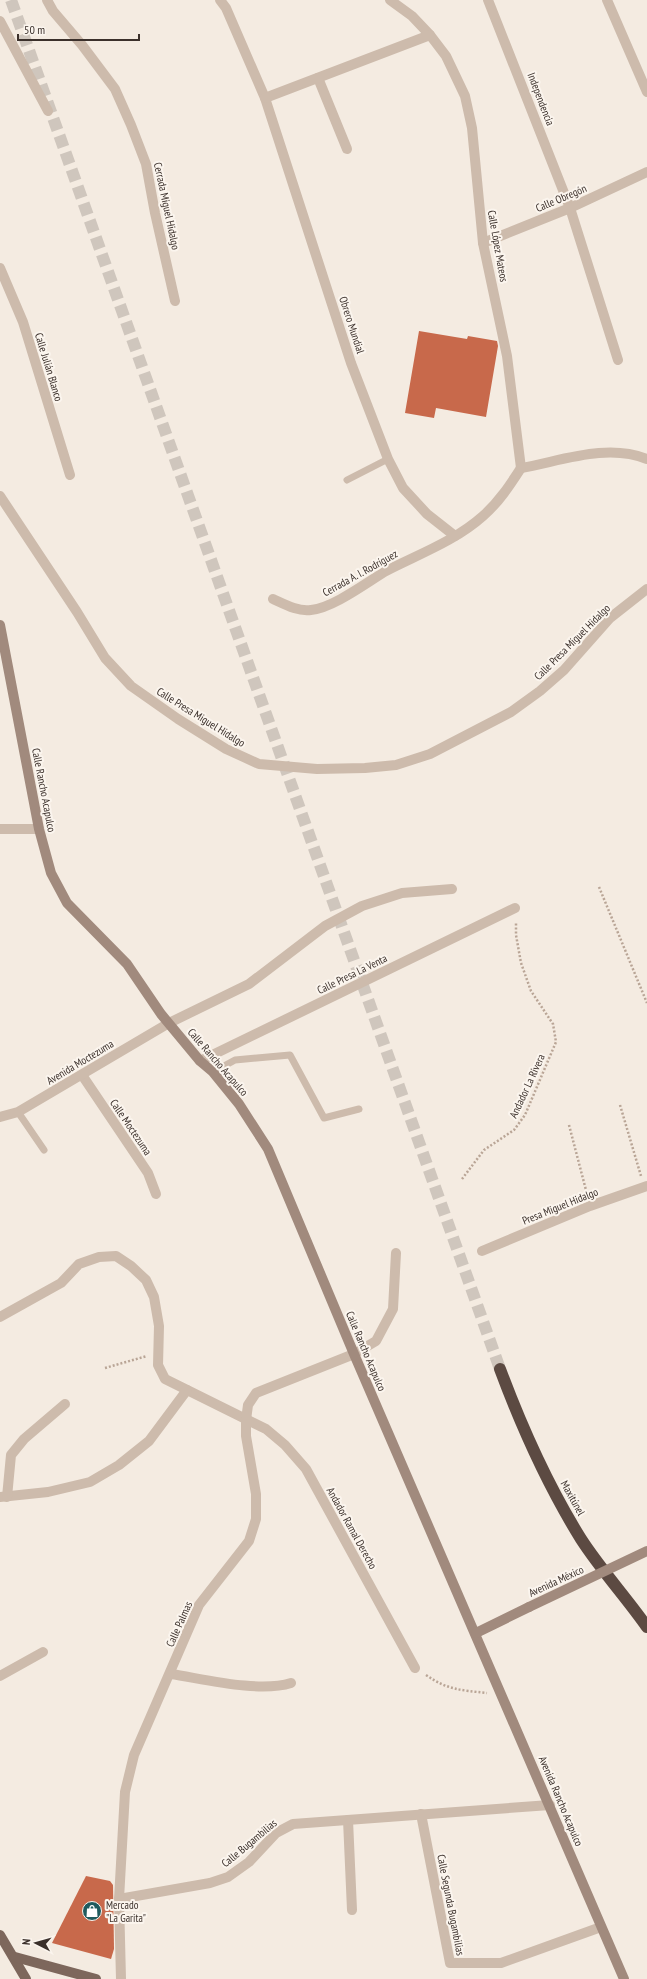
<svg xmlns="http://www.w3.org/2000/svg" width="647" height="1979" font-family="'PT Sans Narrow',sans-serif">
  <style>
    .building { fill: #c8694b }
    .lines { fill: none; stroke-linecap: round; stroke-linejoin: round }
    .highway-tunnel { stroke: #cfc6bd; stroke-width: 12; stroke-dasharray: 12 6; stroke-linecap: butt }
    .path { stroke: #b9a596; stroke-width: 2.5; stroke-dasharray: 2 2; stroke-linecap: butt }
    .lane { stroke: #cdbbac; stroke-width: 7 }
    .street { stroke: #cdbbac; stroke-width: 10 }
    .secondary { stroke: #a18a7d; stroke-width: 10 }
    .primary { stroke: #7d675c; stroke-width: 10 }
    .highway { stroke: #5c4a42; stroke-width: 12 }
    .secondary-bridge { stroke: #a18a7d; stroke-width: 10 }
    .labels { text-anchor: middle; stroke-width: 4; stroke-linejoin: round; paint-order: stroke }
    .street-label { font-size: 11px; fill: #3b302b; stroke: #fbf5ee }
    .poi-label { font-size: 11px; fill: #3b302b; stroke: #fbf5ee; text-anchor: start }
  </style>
  <rect width="100%" height="100%" fill="#f4ebe1"/>
  <g class="building">
    <polygon points="419,331 467,339 468,336 497,341 498,346 486,417 436,408 434,418 405,413"/>
    <polygon points="86,1876 110,1881 113,1885 114,1949 111,1959 52,1943"/>
  </g>
  <g class="lines">
    <polyline class="highway-tunnel" points="11,0 500,1369"/>
    <g class="path">
      <polyline points="599,887 647,1003"/>
      <polyline points="620,1105 641,1176"/>
      <polyline points="569,1125 587,1194"/>
      <polyline points="462,1179 484,1150 514,1130 525,1115 556,1042 553,1024 531,991 521,963 516,935 516,922"/>
      <polyline points="105,1368 147,1356"/>
      <path d="M426,1675C448,1690 460,1690 487,1693"/>
    </g>
    <g class="lane">
      <polyline points="347,480 388,459"/>
      <polyline points="213,1072 235,1060 290,1055 324,1118 359,1109"/>
      <polyline points="18,1112 44,1150"/>
    </g>
    <g class="street">
      <polyline points="47,0 53,11 82,45 115,89 131,125 146,164 155,213 175,301"/>
      <polyline points="220,0 226,8 265,98 351,363 388,459 403,488 427,514 455,536"/>
      <polyline points="390,0 412,16 430,35 446,56 465,96 472,128 483,243 507,356 521,468"/>
      <polyline points="488,0 570,208 618,360"/>
      <polyline points="607,0 647,92"/>
      <polyline points="0,21 48,111"/>
      <polyline points="318,78 347,149"/>
      <polyline points="265,98 430,35"/>
      <polyline points="483,243 570,208 647,172"/>
      <polyline points="0,268 23,322 70,475"/>
      <path d="M521,468C561,461 607,443 647,459"/>
      <polyline points="0,496 77,612 105,658 131,686 178,719 226,749 259,764 317,769 365,768 396,765 430,754 511,712 540,691 564,670 610,618 647,589"/>
      <path d="M273,599C284,604 298,612 311,610C333,608 366,583 386,571C419,554 455,541 483,516C499,502 510,485 521,468"/>
      <polyline points="0,829 39,829"/>
      <polyline points="200,1061 515,908"/>
      <polyline points="82,1075 148,1173 156,1194"/>
      <polyline points="0,1117 18,1112 169,1023 249,984 325,926 362,906 402,893 452,889"/>
      <polyline points="482,1251 590,1206 647,1186"/>
      <polyline points="0,1317 61,1283 79,1264 99,1257 116,1256 131,1266 146,1280 154,1297 159,1326 158,1365 165,1379 266,1429 285,1445 306,1469 415,1668"/>
      <polyline points="0,1497 48,1492 90,1482 119,1465 149,1441 187,1390"/>
      <polyline points="7,1497 11,1455 24,1439 65,1404"/>
      <path d="M171,1674C204,1679 259,1693 291,1683"/>
      <polyline points="0,1676 43,1652"/>
      <polyline points="421,1814 450,1963 501,1963 601,1927"/>
      <polyline points="348,1820 352,1910"/>
      <polyline points="119,1899 210,1883 228,1877 249,1862 276,1833 293,1824 550,1805"/>
      <polyline points="121,1979 119,1899 125,1792 134,1755 199,1605 249,1541 256,1519 256,1494 246,1436 246,1420 248,1405 256,1393 354,1354 376,1341 393,1309 396,1253"/>
    </g>
    <g class="secondary">
      <polyline points="0,625 39,829 51,873 67,903 127,964 161,1014 200,1061 213,1072 239,1104 268,1149 354,1354 624,1979"/>
      <polyline points="476,1633 529,1607"/>
    </g>
    <g class="primary">
      <polyline points="0,1935 26,1979"/>
      <polyline points="15,1957 96,1979"/>
    </g>
    <path class="highway" d="M500,1369C522,1428 548,1486 581,1539C601,1570 626,1597 647,1627"/>
    <polyline class="secondary-bridge" points="529,1607 647,1551"/>
  </g>
  <defs>
    <g id="shop-disc" transform="scale(1)"><circle r="9.5" fill="#1f5a5e" stroke="#fbf5ee"/><path d="M-5-2.5h2.3a2.7 3.5 0 0 1 5.4 0H5L5.5 6h-11ZM-1.5-2.5h3a1.5 2.3 0 0 0-3 0Z" fill="#fff"/></g>
  </defs>
  <g fill-rule="evenodd">
    <use href="#shop-disc" x="92" y="1911"/>
  </g>
  <g class="labels">
    <g class="street-label">
      <text transform="translate(541 99) rotate(69)" y="4">Independencia</text>
      <text transform="translate(561 198) rotate(-23)" y="4">Calle Obregón</text>
      <text transform="translate(167 206) rotate(78)" y="4">Cerrada Miguel Hidalgo</text>
      <text transform="translate(498 246) rotate(80)" y="4">Calle López Mateos</text>
      <text transform="translate(352 325) rotate(72)" y="4">Obrero Mundial</text>
      <text transform="translate(49 367) rotate(73)" y="4">Calle Julián Blanco</text>
      <text transform="translate(360 573) rotate(-29)" y="4">Cerrada A. I. Rodríguez</text>
      <text transform="translate(572 642) rotate(-45)" y="4">Calle Presa Miguel Hidalgo</text>
      <text transform="translate(201 717) rotate(32)" y="4">Calle Presa Miguel Hidalgo</text>
      <text transform="translate(44 790) rotate(79)" y="4">Calle Rancho Acapulco</text>
      <text transform="translate(352 974) rotate(-26)" y="4">Calle Presa La Venta</text>
      <text transform="translate(80 1062) rotate(-31)" y="4">Avenida Moctezuma</text>
      <text transform="translate(218 1062) rotate(49)" y="4">Calle Rancho Acapulco</text>
      <text transform="translate(527 1086) rotate(-65)" y="4">Andador La Rivera</text>
      <text transform="translate(131 1127) rotate(56)" y="4">Calle Moctezuma</text>
      <text transform="translate(560 1206) rotate(-22)" y="4">Presa Miguel Hidalgo</text>
      <text transform="translate(366 1351) rotate(67)" y="4">Calle Rancho Acapulco</text>
      <text transform="translate(573 1498) rotate(61)" y="4">Maxitúnel</text>
      <text transform="translate(352 1528) rotate(61)" y="4">Andador Ramal Derecho</text>
      <text transform="translate(556 1581) rotate(-25)" y="4">Avenida México</text>
      <text transform="translate(179 1624) rotate(-66)" y="4">Calle Palmas</text>
      <text transform="translate(561 1801) rotate(67)" y="4">Avenida Rancho Acapulco</text>
      <text transform="translate(249 1843) rotate(-40)" y="4">Calle Bugambilias</text>
      <text transform="translate(451 1905) rotate(79)" y="4">Calle Segunda Bugambilias</text>
    </g>
    <g class="poi-label">
      <text x="106" y="1909">Mercado<tspan x="106" dy="13">"La Garita"</tspan></text>
    </g>
  </g>
  <g transform="translate(36 1943) rotate(276)" stroke="#fbf5ee" stroke-width="3" paint-order="stroke">
  <path d="M0-3L7 15L0 10L-7 15Z" fill="#3b302b"/>
  <text y="-6" font-size="11" font-weight="bold" text-anchor="middle" fill="#3b302b">N</text>
  </g>
  <path d="M18 34v6h121v-6" fill="none" stroke="#3b302b" stroke-width="2"/>
  <text x="24" y="34" font-size="12" fill="#3b302b" stroke="#fbf5ee" stroke-width="3" paint-order="stroke">50 m</text>
</svg>
